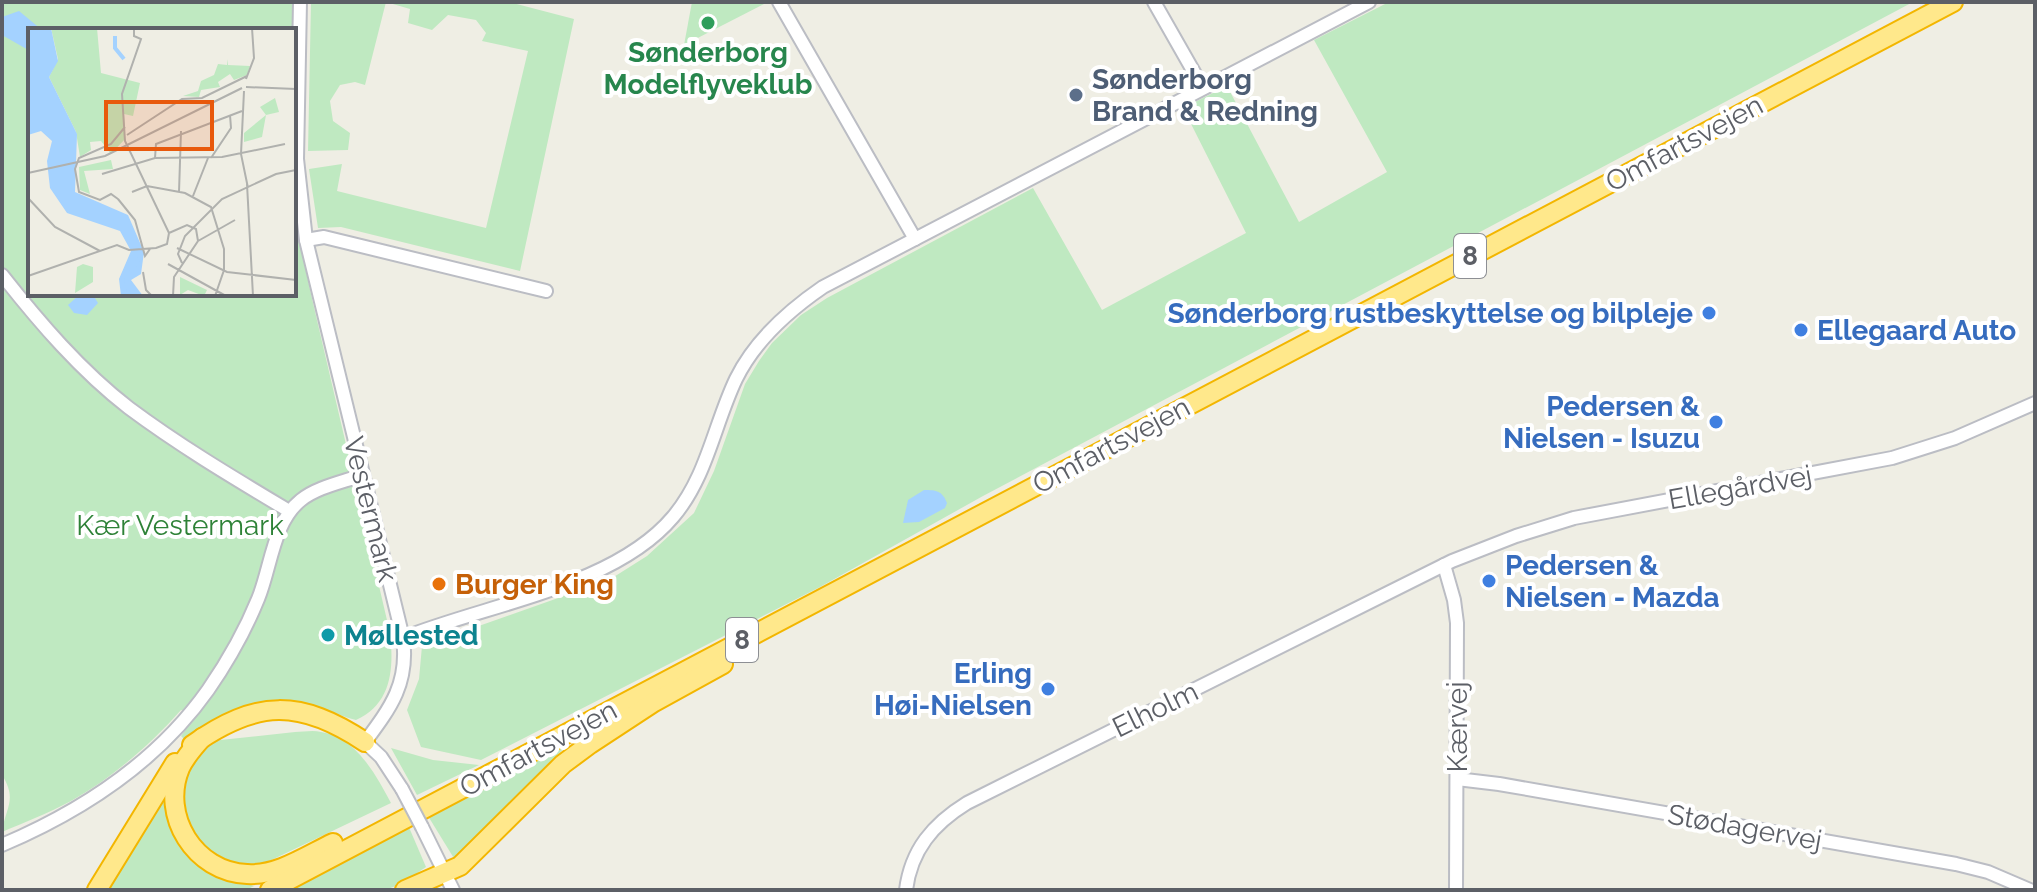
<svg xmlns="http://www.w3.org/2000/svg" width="2037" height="892" font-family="Raleway,sans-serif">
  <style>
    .green { fill: #bfe9c1 }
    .water { fill: #a4d2ff }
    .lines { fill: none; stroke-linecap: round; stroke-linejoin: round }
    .minor-casing { stroke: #bbbdc4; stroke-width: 16 }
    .highway-casing { stroke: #f3b600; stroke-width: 22 }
    .minor { stroke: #fff; stroke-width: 12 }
    .highway { stroke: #ffe88b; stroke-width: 18 }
    .minor-bridge-casing { stroke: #bbbdc4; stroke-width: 16; stroke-linecap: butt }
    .minor-bridge { stroke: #fff; stroke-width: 12 }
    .leisure-dot { fill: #2e9e5b; stroke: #fff; stroke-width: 3 }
    .service-dot { fill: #5c6f8a; stroke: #fff; stroke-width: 3 }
    .shop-dot { fill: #3f7fe0; stroke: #fff; stroke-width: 3 }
    .food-dot { fill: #e8710a; stroke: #fff; stroke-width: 3 }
    .culture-dot { fill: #0f9aa8; stroke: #fff; stroke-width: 3 }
    .labels { text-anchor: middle; stroke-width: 8; stroke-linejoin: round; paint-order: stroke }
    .shield { fill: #fff; stroke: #8d8f94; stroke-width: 2 }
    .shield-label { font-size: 26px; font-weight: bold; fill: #5c5f66 }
    .leisure-label { font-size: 28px; font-weight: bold; fill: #27864d; stroke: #fff }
    .service-label { font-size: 28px; font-weight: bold; fill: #4e5e75; stroke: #fff; text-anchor: start }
    .street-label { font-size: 28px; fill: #5c5f66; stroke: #fff }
    .shop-label { font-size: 28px; font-weight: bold; fill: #366cbe; stroke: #fff; text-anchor: end }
    .park-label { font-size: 28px; fill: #2e8237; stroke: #fff }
    .food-label { font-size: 28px; font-weight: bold; fill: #c56008; stroke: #fff; text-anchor: start }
    .culture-label { font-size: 28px; font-weight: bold; fill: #0d838f; stroke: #fff; text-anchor: start }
    .inset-river { fill: none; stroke: #a4d2ff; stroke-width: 4 }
    .inset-road { fill: none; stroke: #b0b1ae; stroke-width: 2 }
    .view { fill: #e8590c; fill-opacity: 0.15; stroke: #e8590c; stroke-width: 4 }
    .inset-edge { fill: none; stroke: #5c5f66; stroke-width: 4 }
  </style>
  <rect width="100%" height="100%" fill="#efeee4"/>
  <g class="green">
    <path d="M2,2H292V30H30V294H294V198L298,235L313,303L390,633C394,668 392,704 356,720C346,718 337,713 327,710C271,693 230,707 185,740L181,736L197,715L181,710C150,745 112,778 71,801C49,813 25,822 2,832C5,808 18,800 2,775Z"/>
    <polygon points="311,2 509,2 574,19 520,271 341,227 318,228 309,169 342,164 337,191 486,228 528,51 482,41 486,33 476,20 448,15 432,30 408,23 410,9 386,2 365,85 355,82 340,85 330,101 333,121 350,133 348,150 308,151"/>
    <polygon points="692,2 768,2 684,45"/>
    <polygon points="1389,2 1913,2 983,496 820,587 481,760 421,747 407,710 419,679 422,646 609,580 647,556 694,513 714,471 745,384 759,361 772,343 801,315 827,298 1033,188 1102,310 1246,233 1183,108 1227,86 1299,222 1387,172 1314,40"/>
    <path d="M295,732C303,732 313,730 321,732C356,737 376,775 391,803L261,865L234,863L210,851L194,837L181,814L182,784L196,756L211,741Z"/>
    <polygon points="567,745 455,860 428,816"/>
    <polygon points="391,748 433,760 479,765 417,795"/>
    <path d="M162,794C166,807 167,825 174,837C190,867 224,876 254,886L246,890H103Z"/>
    <polygon points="408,825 426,867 401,884 385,890 287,890"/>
  </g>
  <g class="water">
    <polygon points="19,11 42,30 30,30 30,51 2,35 2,17"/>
    <polygon points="79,295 93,295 98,303 87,315 74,313 68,305"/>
    <path d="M924,490C937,490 942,491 947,503L945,508L919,522L903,523L908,500Z"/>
  </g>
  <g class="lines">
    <g class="minor-casing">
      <g id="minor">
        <path d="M300,2L297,159L306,240L403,638C409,683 391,707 365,742L381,757L402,789"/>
        <polyline points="779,2 915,239"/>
        <polyline points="1154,2 1203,88"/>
        <polyline points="306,240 324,237 546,291"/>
        <path d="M2,275C39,322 81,371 129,408C180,446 234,478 289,511"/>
        <polyline points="1444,565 1454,600 1457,623 1456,890"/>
        <path d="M403,638C487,604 614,587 673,517C707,477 714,425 736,379C755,340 788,311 823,287L1369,2"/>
        <polyline points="1457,779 1499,784 1956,864 1988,872 2030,890"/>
        <polyline points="422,827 453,890"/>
        <path d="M2,845C82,811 157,762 208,690C228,661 245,631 258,599C271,568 273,522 301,500C317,487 343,482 362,475"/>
        <path d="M906,890C911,850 933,824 967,803L1452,561L1516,536L1574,518L1892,458L1955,438L2035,403"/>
      </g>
    </g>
    <g class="highway-casing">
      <g id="highway">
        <path d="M202,738C193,748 185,757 180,768C160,816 195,872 247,874C277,876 306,856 333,843"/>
        <path d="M192,745C257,699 300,699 365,742"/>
        <polyline points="97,890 175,763"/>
        <polyline points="270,890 1953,2"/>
        <polyline points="405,890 460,866 563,764 590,744 654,702 723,664"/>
      </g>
    </g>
    <use href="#minor" class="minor"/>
    <use href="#highway" class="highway"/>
    <g class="minor-bridge-casing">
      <polyline id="minor-bridge" points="402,789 422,827"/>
    </g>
    <use href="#minor-bridge" class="minor-bridge"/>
  </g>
  <circle class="leisure-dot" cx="708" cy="23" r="8"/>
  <circle class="service-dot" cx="1076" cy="95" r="8"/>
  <g class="shop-dot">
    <circle cx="1709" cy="313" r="8"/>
    <circle cx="1801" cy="330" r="8"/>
    <circle cx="1716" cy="422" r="8"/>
    <circle cx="1489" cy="581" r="8"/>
    <circle cx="1048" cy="689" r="8"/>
  </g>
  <circle class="food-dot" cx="439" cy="584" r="8"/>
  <circle class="culture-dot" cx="328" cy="635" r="8"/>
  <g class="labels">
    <g class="shield">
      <rect x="1454" y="234" width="32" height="44" rx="6"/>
      <rect x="726" y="618" width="32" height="44" rx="6"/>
    </g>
    <g class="shield-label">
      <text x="1470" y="265">8</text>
      <text x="742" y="649">8</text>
    </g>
    <g class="leisure-label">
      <text x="708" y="62">Sønderborg<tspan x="708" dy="32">Modelflyveklub</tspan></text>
    </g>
    <g class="service-label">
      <text x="1092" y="89">Sønderborg<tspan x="1092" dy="32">Brand &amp; Redning</tspan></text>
    </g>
    <g class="street-label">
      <text transform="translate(1684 143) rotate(-28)" y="10">Omfartsvejen</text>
      <text transform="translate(1111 445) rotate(-28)" y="10">Omfartsvejen</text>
      <text transform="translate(1740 487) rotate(-10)" y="10">Ellegårdvej</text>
      <text transform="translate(371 509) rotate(76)" y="10">Vestermark</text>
      <text transform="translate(1155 709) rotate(-26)" y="10">Elholm</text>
      <text transform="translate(1457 727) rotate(-90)" y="10">Kærvej</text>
      <text transform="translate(538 748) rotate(-28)" y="10">Omfartsvejen</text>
      <text transform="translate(1745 827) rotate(10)" y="10">Stødagervej</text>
    </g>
    <g class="shop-label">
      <text x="1693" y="323">Sønderborg rustbeskyttelse og bilpleje</text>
      <text x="1817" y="340" text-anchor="start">Ellegaard Auto</text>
      <text x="1700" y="416">Pedersen &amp;<tspan x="1700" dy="32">Nielsen - Isuzu</tspan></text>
      <text x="1505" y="575" text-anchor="start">Pedersen &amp;<tspan x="1505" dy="32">Nielsen - Mazda</tspan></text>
      <text x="1032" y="683">Erling<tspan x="1032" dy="32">Høi-Nielsen</tspan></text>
    </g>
    <g class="park-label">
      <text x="180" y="535">Kær Vestermark</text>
    </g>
    <g class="food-label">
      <text x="455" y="594">Burger King</text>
    </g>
    <g class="culture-label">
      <text x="344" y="645">Møllested</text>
    </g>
  </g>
  <g transform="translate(28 28)">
    <rect width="268" height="268" fill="#efeee4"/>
    <path d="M23,0H69L73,45L112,55L105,88L96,86L97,111L83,126L73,113L62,114L63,122L52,129L48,104L21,49L30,31ZM199,31L200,37L222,38L219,47L206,52L202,46L190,54L192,59L173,62L171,69L155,68L170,63L173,53L186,47L190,36L199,37ZM247,70L251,84L238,87L234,109L216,114V105L238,87L232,79ZM83,132L85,141L56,143L62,166L52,162L51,139ZM55,236L65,239V254L47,265L49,239ZM152,249L179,262L176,268L160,262L152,267Z" fill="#bfe9c1"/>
    <path d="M0,0H23L30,33L21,49L49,106L47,164L100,187L116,224L113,246L103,252L115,268H93L91,251L103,223L92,203L39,185L22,160L19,133L24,113L13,103L0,107Z" fill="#a4d2ff"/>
    <path class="inset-river" d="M87,8V20L96,31M102,268L98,252L115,224"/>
    <path class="inset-road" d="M106,0V8L113,11L94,66L97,113L141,205M218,51L226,30L224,0M218,59L268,61M216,63L213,126L220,160M99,107L154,71L174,70L219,48M127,130L128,116L214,83M183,130L203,100L202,87M0,145L77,128L214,60M74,146L127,130L194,129L257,116M219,156L225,268M104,164L119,158L157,165L183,179L196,221V242L187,268M151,164L153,103M165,168L180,130M0,170L27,199L72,223M90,171L83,166L72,172L51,164L47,141L51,130L83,116L97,99M90,171L107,192L117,228L122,221M141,205L159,197L168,201L170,213L146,249L145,268M170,213L207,192M149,220L199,244L268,252M154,235L150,226L157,208L194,171L248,146L268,142M140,236L198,268M115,244L118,262L124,268M0,248L89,217L101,222L128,220L139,216L141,205"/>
    <path class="view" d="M78,74H184V121H78Z"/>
    <rect width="268" height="268" class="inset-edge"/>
  </g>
  <rect width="2037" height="892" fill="none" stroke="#5c5f66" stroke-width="8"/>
</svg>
